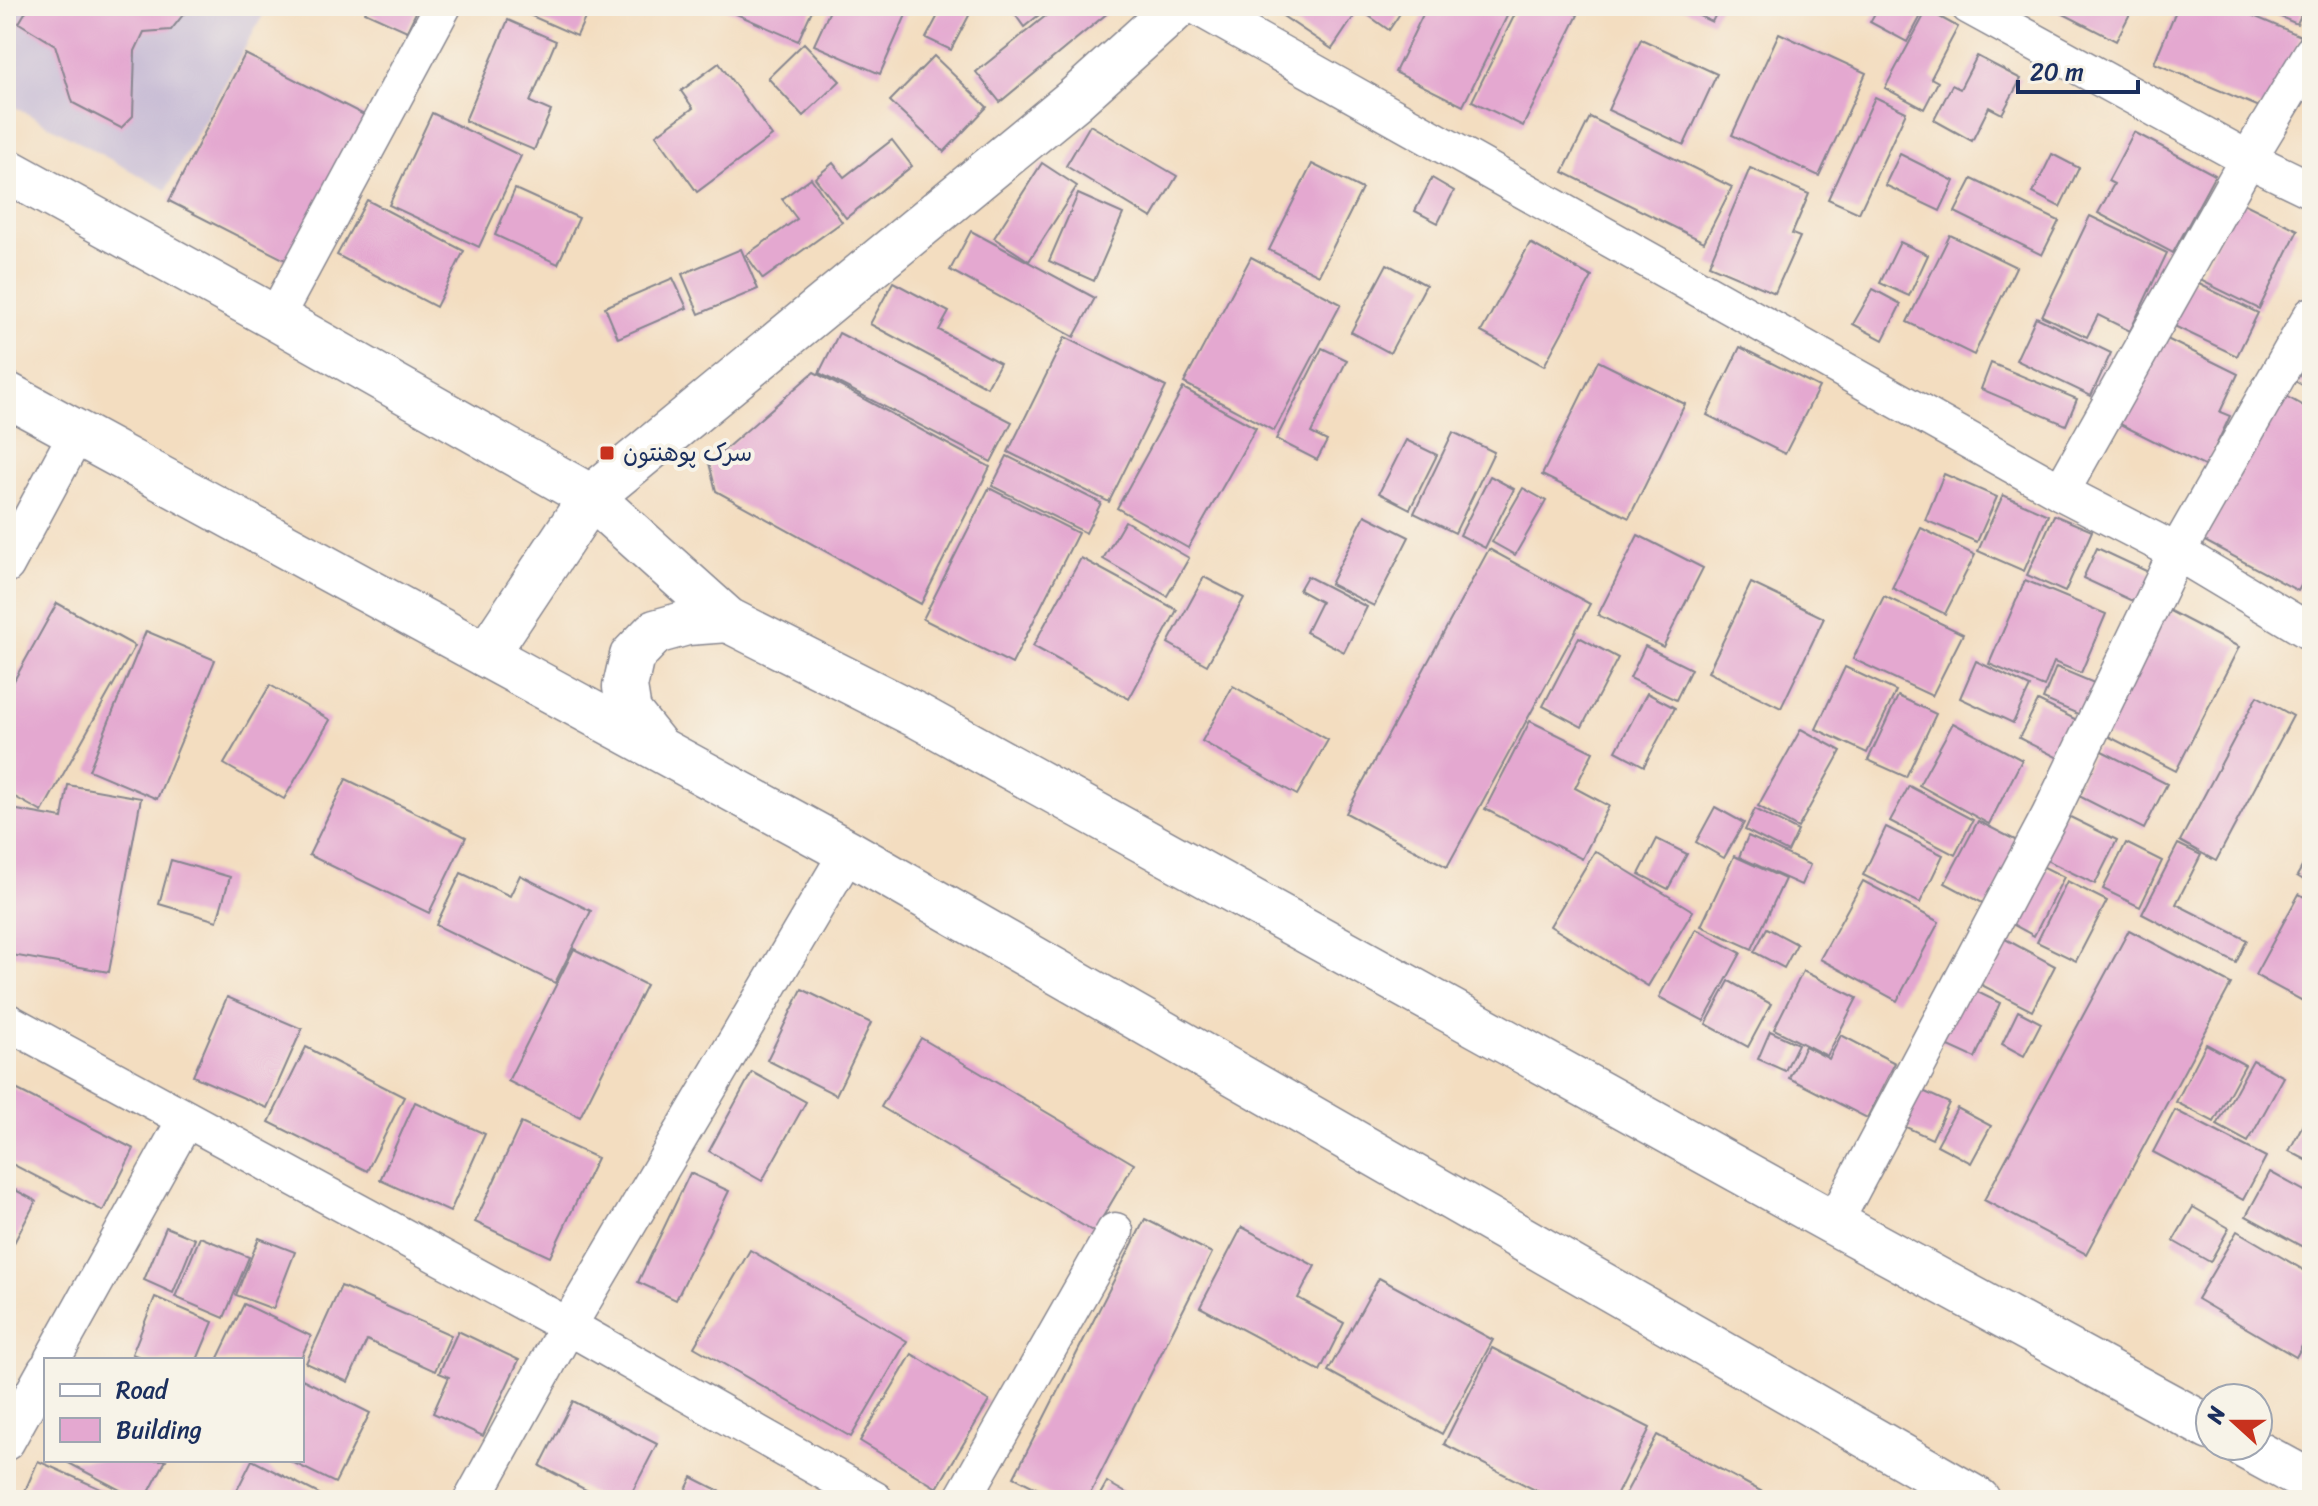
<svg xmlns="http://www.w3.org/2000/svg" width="2318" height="1506" font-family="Sriracha,'Playpen Sans Arabic',sans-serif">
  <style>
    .industrial { fill: #cabfd6 }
    .building { fill: #e4a8d0 }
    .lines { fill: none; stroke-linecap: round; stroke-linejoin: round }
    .street-casing { stroke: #87868f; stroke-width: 39 }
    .secondary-casing { stroke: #87868f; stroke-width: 47 }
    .primary-casing { stroke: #87868f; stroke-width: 47 }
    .street { stroke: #fff; stroke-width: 36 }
    .secondary { stroke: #fff; stroke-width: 44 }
    .primary { stroke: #fff; stroke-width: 44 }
    .poi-dot { fill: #c8321e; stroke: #f7f3e8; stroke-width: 3 }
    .labels { text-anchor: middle; stroke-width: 8; stroke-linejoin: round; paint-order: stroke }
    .poi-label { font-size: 24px; fill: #1b2f5e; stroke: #f7f3e8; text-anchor: start }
  </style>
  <rect width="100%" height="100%" fill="#f7f3e8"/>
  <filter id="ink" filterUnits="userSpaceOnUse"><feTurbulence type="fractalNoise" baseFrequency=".0125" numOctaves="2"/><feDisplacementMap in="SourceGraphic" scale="16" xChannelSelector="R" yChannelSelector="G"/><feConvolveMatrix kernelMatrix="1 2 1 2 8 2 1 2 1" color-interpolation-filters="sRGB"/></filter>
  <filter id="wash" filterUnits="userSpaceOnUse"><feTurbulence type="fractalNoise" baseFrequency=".006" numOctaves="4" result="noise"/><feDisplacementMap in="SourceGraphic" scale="32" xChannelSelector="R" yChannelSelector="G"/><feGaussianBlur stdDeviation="1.8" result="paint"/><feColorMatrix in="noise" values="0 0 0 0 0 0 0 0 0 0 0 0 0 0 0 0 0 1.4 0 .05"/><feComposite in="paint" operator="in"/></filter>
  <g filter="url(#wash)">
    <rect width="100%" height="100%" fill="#f3ddc0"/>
    <polygon class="industrial" points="6,6 268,6 166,190 6,102"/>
    <g id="blocks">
      <g class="building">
        <polygon points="29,6 190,6 171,30 144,32 135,51 133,116 121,128 73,103 55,45 19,23"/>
        <polygon points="368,6 419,6 407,31 365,12"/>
        <polygon points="509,6 578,6 575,14 585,18 577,36"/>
        <polygon points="727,6 814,6 798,41 725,9"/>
        <polygon points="832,6 910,6 880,74 814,45"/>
        <polygon points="943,6 974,6 951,50 926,38"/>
        <polygon points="1009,6 1050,6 1024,27"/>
        <polygon points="1058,6 1106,6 1110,11 1000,102 976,72"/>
        <polygon points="1268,6 1405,6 1389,30 1359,9 1332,49"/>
        <polygon points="1427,6 1512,6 1463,106 1395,72"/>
        <polygon points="1519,6 1560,6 1578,15 1523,126 1472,101"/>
        <polygon points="1678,6 1720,6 1712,22"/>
        <polygon points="1879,6 1907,6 1922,14 1907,42 1870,22"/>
        <polygon points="2048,6 2134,6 2116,41"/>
        <polygon points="2178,6 2230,6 2301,36 2269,111 2154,63"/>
        <polygon points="2255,6 2305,6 2297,24"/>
        <polygon points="1927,10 1958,27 1931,78 1938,82 1924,109 1885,88"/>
        <polygon points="508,20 556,41 530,102 551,111 534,150 465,121"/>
        <polygon points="1779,33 1866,73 1819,176 1732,135"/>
        <polygon points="1641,39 1717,74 1684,145 1608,110"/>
        <polygon points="804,43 840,81 803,116 768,78"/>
        <polygon points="245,54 368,117 293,264 169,201"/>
        <polygon points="934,56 987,107 944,152 890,101"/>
        <polygon points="1977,56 2021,79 2002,114 1989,107 1972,141 1934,120 1952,85 1960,89"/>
        <polygon points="719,63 772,136 697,192 656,135 693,108 681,91"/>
        <polygon points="1875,97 1906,112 1859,213 1828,199"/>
        <polygon points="432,113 521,156 479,247 389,205"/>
        <polygon points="1590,117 1732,187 1704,242 1563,172"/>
        <polygon points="1090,125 1177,176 1152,218 1066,166"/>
        <polygon points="2134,132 2215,175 2173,253 2098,213 2114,184 2108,181"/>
        <polygon points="892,140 912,166 846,218 815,178 833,163 844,177"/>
        <polygon points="1900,154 1954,181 1940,211 1885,185"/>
        <polygon points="2052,154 2079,168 2060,207 2033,193"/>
        <polygon points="1042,163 1077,186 1029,261 994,238"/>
        <polygon points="1312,164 1362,189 1319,275 1269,250"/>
        <polygon points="1750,168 1809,194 1792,234 1800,237 1775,293 1709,265"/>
        <polygon points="811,178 842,222 763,279 746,255 797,219 782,199"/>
        <polygon points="1432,178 1454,191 1438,223 1415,211"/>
        <polygon points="1972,179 2059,221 2042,255 1955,212"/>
        <polygon points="515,189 579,218 558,264 495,235"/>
        <polygon points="1078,194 1123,214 1094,281 1049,261"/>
        <polygon points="367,200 464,251 436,307 337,255"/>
        <polygon points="2237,200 2298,230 2259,309 2198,279"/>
        <polygon points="2090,216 2167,253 2130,331 2098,315 2087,337 2042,316"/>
        <polygon points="971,231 1095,298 1074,337 950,270"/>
        <polygon points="1950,235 2016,267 1974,355 1907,322"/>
        <polygon points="1900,242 1928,255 1909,296 1880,283"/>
        <polygon points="1530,243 1592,277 1544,366 1481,332"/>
        <polygon points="741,249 758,289 699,314 682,274"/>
        <polygon points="1251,257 1341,304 1274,431 1184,383"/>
        <polygon points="1387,264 1426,285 1390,353 1351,332"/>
        <polygon points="673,278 687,308 618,338 605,307"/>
        <polygon points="2191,280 2258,313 2237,356 2170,324"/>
        <polygon points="893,282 949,312 939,330 1000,363 987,387 870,324"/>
        <polygon points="1873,289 1901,304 1883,340 1853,324"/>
        <polygon points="2036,317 2111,353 2091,396 2016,360"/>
        <polygon points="839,333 1012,422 991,462 819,373"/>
        <polygon points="1065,337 1166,387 1109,502 1008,452"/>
        <polygon points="2163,337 2238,374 2220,412 2230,416 2206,467 2120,424"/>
        <polygon points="2312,342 2312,390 2293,380"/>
        <polygon points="1740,347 1819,387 1785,454 1707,415"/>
        <polygon points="1322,348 1347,360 1311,433 1327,441 1317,460 1276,439"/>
        <polygon points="1598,361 1685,404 1629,518 1542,475"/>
        <polygon points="1991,363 2077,399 2066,425 1981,389"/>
        <polygon points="814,372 990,467 921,604 716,491 709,463"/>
        <polygon points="1183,388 1256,428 1188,548 1117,508"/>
        <polygon points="2282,394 2312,411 2312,566 2298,591 2203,540"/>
        <polygon points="1453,432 1494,452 1455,533 1414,513"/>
        <polygon points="1406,440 1437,455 1410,509 1379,493"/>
        <polygon points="1007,456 1101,503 1086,533 992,486"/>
        <polygon points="1944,474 1997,497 1977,542 1925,520"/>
        <polygon points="1490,476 1514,489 1485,548 1460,535"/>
        <polygon points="989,488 1078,533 1012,664 923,619"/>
        <polygon points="1523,488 1546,501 1515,555 1492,542"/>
        <polygon points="2003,495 2048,515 2024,571 1978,551"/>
        <polygon points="1365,515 1409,537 1374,606 1330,584"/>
        <polygon points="2054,515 2092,531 2065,592 2027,575"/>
        <polygon points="1125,521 1189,558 1167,596 1103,559"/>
        <polygon points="1921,528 1975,555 1945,614 1892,588"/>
        <polygon points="1638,535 1703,568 1663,647 1598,615"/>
        <polygon points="2097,548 2157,576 2143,606 2083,578"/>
        <polygon points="1489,549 1590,604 1447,867 1346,813"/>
        <polygon points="1081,558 1177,610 1129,699 1033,646"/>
        <polygon points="1307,576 1367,607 1344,652 1306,632 1321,602 1299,590"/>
        <polygon points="1204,577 1244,598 1207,665 1168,643"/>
        <polygon points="2025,580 2106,614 2081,673 2054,662 2044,687 1989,664"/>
        <polygon points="1751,583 1824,618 1781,708 1708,672"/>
        <polygon points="1884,596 1963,634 1932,696 1853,659"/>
        <polygon points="57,603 135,646 42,812 6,792 6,695"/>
        <polygon points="2164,608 2239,647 2176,771 2100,732"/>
        <polygon points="146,631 215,660 157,799 89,770"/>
        <polygon points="1579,637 1618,658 1582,727 1543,706"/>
        <polygon points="1645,646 1691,669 1676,700 1630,678"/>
        <polygon points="1976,661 2030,687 2013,723 1960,698"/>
        <polygon points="1845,667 1896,691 1867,753 1816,729"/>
        <polygon points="2056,667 2099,685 2085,717 2043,699"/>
        <polygon points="270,685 330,720 284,799 224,764"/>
        <polygon points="1233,686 1328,740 1297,795 1202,741"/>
        <polygon points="1647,693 1675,708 1644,766 1616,751"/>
        <polygon points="1898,696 1936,714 1906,777 1868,760"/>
        <polygon points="2257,696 2293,716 2216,861 2180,841"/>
        <polygon points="2038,701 2083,723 2064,761 2019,738"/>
        <polygon points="1530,721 1593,752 1575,788 1609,806 1582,859 1485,809"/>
        <polygon points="1953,723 2022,760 1989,824 1919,785"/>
        <polygon points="1801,729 1841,751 1798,828 1758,806"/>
        <polygon points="2096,748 2167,784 2144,829 2073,793"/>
        <polygon points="346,779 466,837 429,913 309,855"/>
        <polygon points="68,785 141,798 109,972 6,954 6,808 62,818"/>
        <polygon points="1909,786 1973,820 1955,855 1890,821"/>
        <polygon points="1715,807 1744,823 1724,858 1696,842"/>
        <polygon points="1755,809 1798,831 1788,852 1745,830"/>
        <polygon points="2062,813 2117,840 2095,884 2040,857"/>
        <polygon points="1978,821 2021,843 1988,906 1945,883"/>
        <polygon points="1886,827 1943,855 1920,903 1863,875"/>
        <polygon points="1748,836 1810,865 1801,885 1739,857"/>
        <polygon points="1657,839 1687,854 1668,889 1639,874"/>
        <polygon points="2126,843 2162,861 2140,907 2103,889"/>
        <polygon points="2178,844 2201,855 2176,904 2247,940 2236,963 2142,914"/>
        <polygon points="2312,849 2312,885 2297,876"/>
        <polygon points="1595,851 1693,911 1648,986 1550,926"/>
        <polygon points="1734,856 1785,879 1752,949 1701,926"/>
        <polygon points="171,860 230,877 217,921 159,904"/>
        <polygon points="2034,862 2064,877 2034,936 2003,919"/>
        <polygon points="461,873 510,896 520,875 591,911 555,983 436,925"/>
        <polygon points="1863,881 1939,922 1897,1001 1820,959"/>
        <polygon points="2067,881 2107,901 2076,961 2037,942"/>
        <polygon points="2299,894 2312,901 2312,1006 2255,975"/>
        <polygon points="1767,928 1797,944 1784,968 1754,952"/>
        <polygon points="1696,929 1741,953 1704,1021 1659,997"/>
        <polygon points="2129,930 2231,984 2086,1254 1984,1200"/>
        <polygon points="1996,934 2055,966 2032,1011 1972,980"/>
        <polygon points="574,949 646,985 580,1117 508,1081"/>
        <polygon points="1803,971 1857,998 1827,1056 1774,1029"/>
        <polygon points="1729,981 1771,1004 1748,1047 1706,1024"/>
        <polygon points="1965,986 2000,1003 1975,1058 1940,1042"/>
        <polygon points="802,989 871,1023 836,1095 767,1060"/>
        <polygon points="227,997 302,1029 267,1108 193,1076"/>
        <polygon points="2018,1011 2041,1023 2024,1056 2002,1044"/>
        <polygon points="1770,1031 1798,1044 1785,1071 1758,1059"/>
        <polygon points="1841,1035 1895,1063 1867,1118 1789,1078 1805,1046 1829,1059"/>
        <polygon points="921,1038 1134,1164 1094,1232 881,1107"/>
        <polygon points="2206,1044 2245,1065 2214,1122 2176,1102"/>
        <polygon points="306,1047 404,1097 367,1171 269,1122"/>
        <polygon points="2253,1060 2284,1077 2248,1142 2217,1125"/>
        <polygon points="752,1072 806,1102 762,1181 709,1151"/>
        <polygon points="6,1084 134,1149 103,1211 6,1161"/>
        <polygon points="1912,1086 1949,1103 1932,1139 1895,1122"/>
        <polygon points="415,1102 485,1134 450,1212 380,1180"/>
        <polygon points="2312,1107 2312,1163 2289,1151"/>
        <polygon points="1957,1108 1991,1126 1971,1163 1937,1145"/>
        <polygon points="2175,1110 2266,1157 2243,1200 2153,1152"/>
        <polygon points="521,1123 597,1158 550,1257 475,1222"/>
        <polygon points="2270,1172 2312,1195 2312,1252 2246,1216"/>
        <polygon points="690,1173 729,1191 676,1300 638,1282"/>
        <polygon points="6,1185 36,1201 6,1258"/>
        <polygon points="2193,1207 2229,1228 2210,1262 2173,1241"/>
        <polygon points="1145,1219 1212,1253 1087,1500 1060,1500 1014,1477"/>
        <polygon points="166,1227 195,1239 173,1293 144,1280"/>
        <polygon points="1242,1227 1315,1266 1298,1298 1344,1323 1320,1371 1200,1307"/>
        <polygon points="2237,1231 2312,1275 2312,1328 2296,1357 2197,1299"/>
        <polygon points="200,1237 249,1257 224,1318 175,1297"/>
        <polygon points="259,1238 295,1252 273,1309 236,1295"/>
        <polygon points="750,1250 907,1341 851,1437 694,1347"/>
        <polygon points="1379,1278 1493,1340 1442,1434 1328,1371"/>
        <polygon points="341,1286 451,1335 435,1371 367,1340 348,1382 306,1363"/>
        <polygon points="155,1297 213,1322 197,1360 147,1360 132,1354"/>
        <polygon points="244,1304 311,1336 300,1360 217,1360"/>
        <polygon points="458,1331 519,1360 483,1436 433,1413 449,1377 439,1373"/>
        <polygon points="1492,1348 1650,1428 1614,1500 1555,1500 1444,1444"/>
        <polygon points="912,1354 989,1401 937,1488 860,1441"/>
        <polygon points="302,1379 370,1413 335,1483 288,1460 302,1460"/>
        <polygon points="573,1401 657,1444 628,1500 605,1500 540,1466"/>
        <polygon points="1657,1435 1768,1495 1765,1500 1622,1500"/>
        <polygon points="63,1460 166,1460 145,1500 139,1500"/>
        <polygon points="252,1460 319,1494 316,1500 232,1500"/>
        <polygon points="38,1461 112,1494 109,1500 21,1500"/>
        <polygon points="692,1477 737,1500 681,1500"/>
        <polygon points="1107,1482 1138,1500 1097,1500"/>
      </g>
    </g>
  </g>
  <g filter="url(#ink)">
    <use href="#blocks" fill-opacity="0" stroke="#87868f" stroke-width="2"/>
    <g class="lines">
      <g class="street-casing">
        <g id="street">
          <polyline points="1196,6 2061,492 2177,552 2312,633"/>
          <polyline points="1969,6 2248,159 2312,190"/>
          <polyline points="275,318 443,6"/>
          <polyline points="2061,492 2248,159 2312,53"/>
          <polyline points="6,565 77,433"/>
          <polyline points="6,1021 568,1326 875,1500"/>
          <polyline points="1834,1223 2049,817 2177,552 2312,315"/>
          <polyline points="52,1360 186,1119"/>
          <polyline points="6,1442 46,1370"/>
          <polyline points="472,1500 568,1326 848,852"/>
          <polyline points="962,1500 1115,1231"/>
        </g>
      </g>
      <g class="secondary-casing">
        <polyline id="secondary" points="486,655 591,497 1075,99 1178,6"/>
      </g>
      <g class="primary-casing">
        <g id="primary">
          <polyline points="6,170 275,318 591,497 728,620 918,716 1834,1223 2210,1428"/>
          <polyline points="6,394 848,852 1978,1500"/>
          <polyline points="657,747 629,712 625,687 632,656 655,632 687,623 728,620"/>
          <polyline points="2244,1446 2312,1483"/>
        </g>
      </g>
      <use href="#street" class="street"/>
      <use href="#secondary" class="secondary"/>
      <use href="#primary" class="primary"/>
    </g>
  </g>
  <rect class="poi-dot" x="599" y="445" width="16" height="16" rx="4"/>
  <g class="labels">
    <g class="poi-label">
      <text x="623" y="461">سرک پوهنتون</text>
    </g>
  </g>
  <rect width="2318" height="1506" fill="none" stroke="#f7f3e8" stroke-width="32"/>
  <rect x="44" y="1358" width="260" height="104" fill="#f7f3e8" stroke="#9fa5b1" stroke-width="2"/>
  <rect x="60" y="1384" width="40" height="12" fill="#ffffff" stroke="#9fa5b1" stroke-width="2"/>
  <text x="116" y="1398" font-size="24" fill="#1b2f5e">Road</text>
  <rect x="60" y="1418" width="40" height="24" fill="#e4a8d0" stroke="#9fa5b1" stroke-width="2"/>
  <text x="116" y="1438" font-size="24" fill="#1b2f5e">Building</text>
  <g transform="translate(2234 1422) rotate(291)"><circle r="38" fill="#f7f3e8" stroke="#9fa5b1" stroke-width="2"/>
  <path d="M0-6L14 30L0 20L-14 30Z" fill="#c8321e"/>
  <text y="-12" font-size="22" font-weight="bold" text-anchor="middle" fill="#1b2f5e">N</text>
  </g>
  <path d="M2018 80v12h120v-12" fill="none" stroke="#1b2f5e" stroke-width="4"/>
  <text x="2030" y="80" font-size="24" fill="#1b2f5e" stroke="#f7f3e8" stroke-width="6" paint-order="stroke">20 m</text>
</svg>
